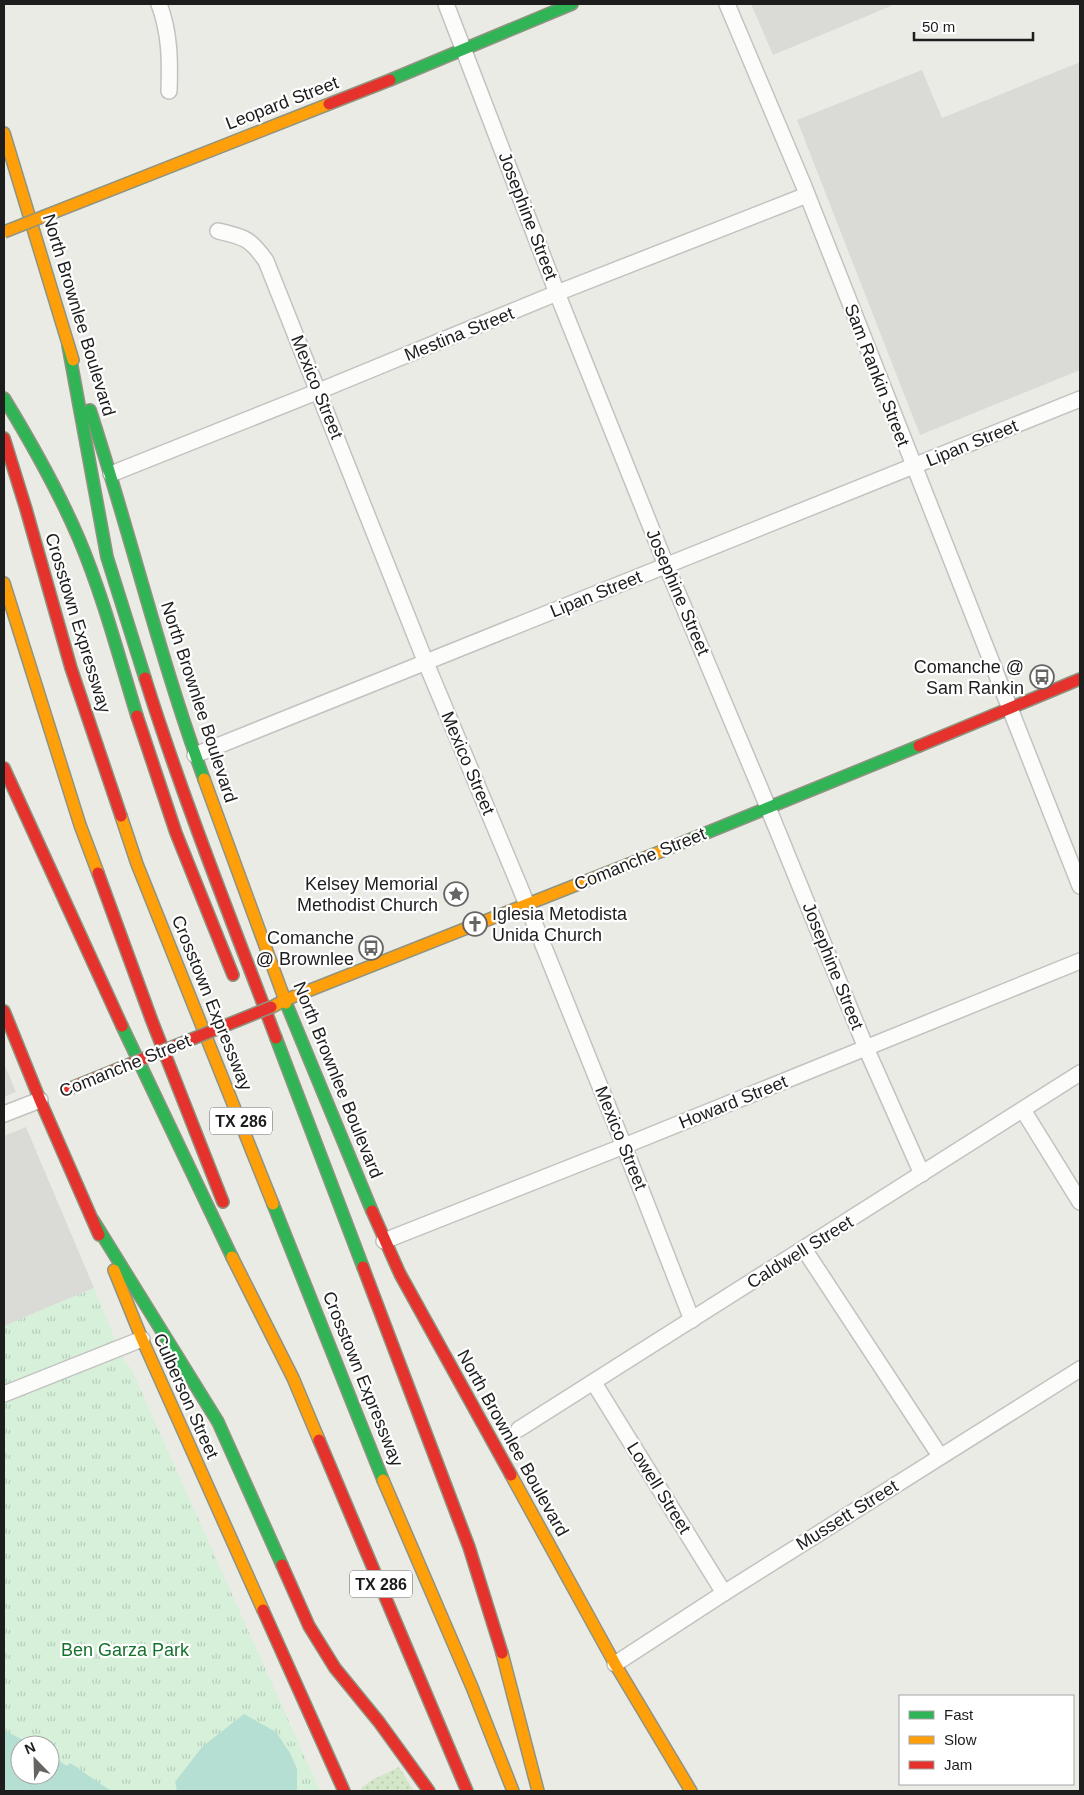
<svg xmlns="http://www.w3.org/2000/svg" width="1084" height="1795" font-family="Arial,sans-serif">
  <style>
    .residential { fill: #dadad7 }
    .grass { fill: url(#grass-dots) }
    .park { fill: url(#park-tufts); fill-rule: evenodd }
    .pitch { fill: #b6dfd3 }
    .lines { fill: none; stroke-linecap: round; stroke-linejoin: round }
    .street-casing { stroke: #c2c2c0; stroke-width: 18 }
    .fast-casing { stroke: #8f9480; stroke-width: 14 }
    .slow-casing { stroke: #8f9480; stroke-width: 14 }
    .jam-casing { stroke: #8f9480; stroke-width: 14 }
    .street { stroke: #fcfcfb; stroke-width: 15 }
    .fast { stroke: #30b455; stroke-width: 11 }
    .slow { stroke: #ff9f0a; stroke-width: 11 }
    .jam { stroke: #e5322d; stroke-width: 11 }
    .slow-bridge-casing { stroke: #8f9480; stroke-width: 14; stroke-linecap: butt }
    .jam-bridge-casing { stroke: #8f9480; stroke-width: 14; stroke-linecap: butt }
    .slow-bridge { stroke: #ff9f0a; stroke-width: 11 }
    .jam-bridge { stroke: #e5322d; stroke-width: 11 }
    .labels { text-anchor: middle; stroke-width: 4.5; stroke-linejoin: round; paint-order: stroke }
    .shield { fill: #fff; stroke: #616161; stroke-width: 1 }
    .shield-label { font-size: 16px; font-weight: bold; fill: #1d1d1d }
    .street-label { font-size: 18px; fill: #1d1d1d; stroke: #fff }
    .poi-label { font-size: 18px; fill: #1d1d1d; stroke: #fff; text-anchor: end }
    .park-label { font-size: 18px; fill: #16712c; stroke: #fff }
  </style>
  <defs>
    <pattern id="grass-dots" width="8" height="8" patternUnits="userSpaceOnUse" patternTransform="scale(1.25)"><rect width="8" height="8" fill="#d3e7c8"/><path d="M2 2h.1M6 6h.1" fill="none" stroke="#b5c6ab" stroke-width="1.8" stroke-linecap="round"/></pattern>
    <pattern id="park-tufts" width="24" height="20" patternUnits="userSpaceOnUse" patternTransform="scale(1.25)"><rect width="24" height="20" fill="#d6f0da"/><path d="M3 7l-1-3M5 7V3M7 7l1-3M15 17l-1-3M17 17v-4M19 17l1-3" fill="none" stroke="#b7cdbb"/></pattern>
  </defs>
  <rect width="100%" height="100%" fill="#ebebe6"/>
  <g class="residential">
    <polygon points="751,4 891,4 891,6 773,55"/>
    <polygon points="1080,62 1080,370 920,435 797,120 922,70 942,118"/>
    <polygon points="4,1063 16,1092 4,1097"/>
    <polygon points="26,1127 94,1288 4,1326 4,1136"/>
  </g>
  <polygon class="grass" points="399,1767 414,1791 362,1791 361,1788 372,1780"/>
  <path class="park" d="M94,1288L124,1361L131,1368L320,1791H4V1326ZM20,1745H50V1775H20Z"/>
  <g class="pitch">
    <polygon points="244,1714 276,1732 290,1753 297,1769 297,1791 177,1791 175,1782 202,1747"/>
    <polygon points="4,1730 32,1745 20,1745 20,1775 50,1775 50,1755 67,1766 70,1763 111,1791 4,1791"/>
  </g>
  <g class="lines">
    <g class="street-casing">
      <g id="street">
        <path d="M159,4C170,33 170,61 169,91"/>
        <polyline points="446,4 557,293 666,565 760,788 866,1048 922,1174"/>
        <polyline points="727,4 803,184 1080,886"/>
        <path d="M218,231C244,237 250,238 266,261L426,663L519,885L624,1146L692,1320"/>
        <polyline points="111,474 319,391 557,293 807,195"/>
        <polyline points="195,755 1080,399"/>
        <polyline points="1023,1110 1080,1202"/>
        <polyline points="4,1114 40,1100"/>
        <polyline points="384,1241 624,1146 1080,961"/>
        <polyline points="804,1249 940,1456"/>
        <polyline points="594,1383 724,1593"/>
        <polyline points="4,1394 142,1339"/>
        <polyline points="519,1429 1080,1073"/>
        <polyline points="615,1664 724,1593 1080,1369"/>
      </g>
    </g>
    <g class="fast-casing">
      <g id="fast">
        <polyline points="390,80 572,4"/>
        <polyline points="68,345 107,557 145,678"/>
        <path d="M4,398C32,444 58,490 79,539C103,596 119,657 137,716"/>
        <path d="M90,410C130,532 160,659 204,779"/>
        <polyline points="662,851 919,746"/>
        <polyline points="286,1003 372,1211"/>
        <polyline points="122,1026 232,1257"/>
        <polyline points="276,1038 363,1267"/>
        <polyline points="273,1204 383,1480"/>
        <polyline points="93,1220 218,1422 282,1565"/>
      </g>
    </g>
    <g class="slow-casing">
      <g id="slow">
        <polyline points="4,133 73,360"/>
        <polyline points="4,583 80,825 98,873"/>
        <polyline points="204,779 286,1003"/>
        <polyline points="121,816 137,864 273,1204"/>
        <polyline points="272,1007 285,1000 662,851"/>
        <polyline points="232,1257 293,1378 319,1440"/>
        <polyline points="114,1270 142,1339 263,1610"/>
        <polyline points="511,1475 615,1664 691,1791"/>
        <polyline points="383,1480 472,1687 513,1791"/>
        <polyline points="502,1653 538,1791"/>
      </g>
    </g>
    <g class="jam-casing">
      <g id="jam">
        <polyline points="4,438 26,509 71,668 121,816"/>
        <path d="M145,678C183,799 231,919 276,1038"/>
        <polyline points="137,716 176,833 233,975"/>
        <polyline points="919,746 1080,679"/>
        <polyline points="4,768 122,1026"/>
        <polyline points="98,873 152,1021 223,1202"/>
        <polyline points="4,1011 40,1100 99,1235"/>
        <polyline points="372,1211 400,1274 511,1475"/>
        <polyline points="363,1267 469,1547 502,1653"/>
        <polyline points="319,1440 467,1791"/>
        <polyline points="282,1565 309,1626 335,1668 379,1722 429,1791"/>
        <polyline points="263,1610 344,1791"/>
      </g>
    </g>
    <use href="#street" class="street"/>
    <use href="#fast" class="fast"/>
    <use href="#slow" class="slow"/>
    <use href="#jam" class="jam"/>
    <g class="slow-bridge-casing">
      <polyline id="slow-bridge" points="4,232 329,104"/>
    </g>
    <g class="jam-bridge-casing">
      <g id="jam-bridge">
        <polyline points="329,104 390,80"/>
        <polyline points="66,1090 271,1007"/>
      </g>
    </g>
    <use href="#slow-bridge" class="slow-bridge"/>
    <use href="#jam-bridge" class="jam-bridge"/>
  </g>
  <defs>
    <g id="bus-ring" transform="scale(1.25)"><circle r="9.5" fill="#fff" stroke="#656563" stroke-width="1.5"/><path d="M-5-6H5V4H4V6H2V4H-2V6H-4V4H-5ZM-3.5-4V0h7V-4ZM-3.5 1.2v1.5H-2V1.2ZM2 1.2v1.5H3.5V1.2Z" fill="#656563"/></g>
    <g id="sight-ring" transform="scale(1.25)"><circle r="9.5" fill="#fff" stroke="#656563" stroke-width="1.5"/><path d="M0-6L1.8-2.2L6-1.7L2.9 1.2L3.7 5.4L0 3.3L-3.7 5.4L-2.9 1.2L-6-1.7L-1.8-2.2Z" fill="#656563"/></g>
    <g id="church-ring" transform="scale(1.25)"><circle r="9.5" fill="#fff" stroke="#656563" stroke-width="1.5"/><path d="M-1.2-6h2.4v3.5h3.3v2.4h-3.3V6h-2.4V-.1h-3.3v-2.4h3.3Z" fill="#656563"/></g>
  </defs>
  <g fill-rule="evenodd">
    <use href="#bus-ring" x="1042" y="677"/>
    <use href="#sight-ring" x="456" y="894"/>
    <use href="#church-ring" x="475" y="924"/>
    <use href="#bus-ring" x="371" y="948"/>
  </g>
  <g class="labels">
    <g class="shield">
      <rect x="210" y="1107.5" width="62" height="27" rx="4"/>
      <rect x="350" y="1570.5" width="62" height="27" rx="4"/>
    </g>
    <g class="shield-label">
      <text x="241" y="1127">TX 286</text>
      <text x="381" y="1590">TX 286</text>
    </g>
    <g class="street-label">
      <text transform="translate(282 103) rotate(-21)" y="6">Leopard Street</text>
      <text transform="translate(528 216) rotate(69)" y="6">Josephine Street</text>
      <text transform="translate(79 315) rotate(73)" y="6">North Brownlee Boulevard</text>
      <text transform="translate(459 334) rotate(-22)" y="6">Mestina Street</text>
      <text transform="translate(877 375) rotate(69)" y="6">Sam Rankin Street</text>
      <text transform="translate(317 387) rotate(68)" y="6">Mexico Street</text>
      <text transform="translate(972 443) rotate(-22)" y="6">Lipan Street</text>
      <text transform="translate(678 592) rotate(67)" y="6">Josephine Street</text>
      <text transform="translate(596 594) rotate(-22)" y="6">Lipan Street</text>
      <text transform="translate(78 623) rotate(73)" y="6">Crosstown Expressway</text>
      <text transform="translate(199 702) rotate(72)" y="6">North Brownlee Boulevard</text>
      <text transform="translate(468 763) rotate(67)" y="6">Mexico Street</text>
      <text transform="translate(640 859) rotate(-22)" y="6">Comanche Street</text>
      <text transform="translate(833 966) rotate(68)" y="6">Josephine Street</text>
      <text transform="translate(212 1003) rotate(68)" y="6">Crosstown Expressway</text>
      <text transform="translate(125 1066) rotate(-22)" y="6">Comanche Street</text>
      <text transform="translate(338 1080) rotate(68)" y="6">North Brownlee Boulevard</text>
      <text transform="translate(733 1102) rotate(-22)" y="6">Howard Street</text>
      <text transform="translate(621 1138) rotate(68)" y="6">Mexico Street</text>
      <text transform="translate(800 1252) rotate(-32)" y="6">Caldwell Street</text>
      <text transform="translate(363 1379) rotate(68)" y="6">Crosstown Expressway</text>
      <text transform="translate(186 1396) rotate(66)" y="6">Culberson Street</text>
      <text transform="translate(513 1443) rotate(61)" y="6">North Brownlee Boulevard</text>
      <text transform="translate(659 1488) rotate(58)" y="6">Lowell Street</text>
      <text transform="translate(847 1515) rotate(-32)" y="6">Mussett Street</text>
    </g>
    <g class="poi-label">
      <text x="1024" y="673">Comanche @<tspan x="1024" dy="21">Sam Rankin</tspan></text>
      <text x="438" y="890">Kelsey Memorial<tspan x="438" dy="21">Methodist Church</tspan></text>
      <text x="492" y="920" text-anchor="start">Iglesia Metodista<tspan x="492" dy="21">Unida Church</tspan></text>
      <text x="354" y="944">Comanche<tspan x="354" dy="21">@ Brownlee</tspan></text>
    </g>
    <g class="park-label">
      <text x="125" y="1656">Ben Garza Park</text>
    </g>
  </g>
  <rect width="1084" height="1795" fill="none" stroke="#1d1d1d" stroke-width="10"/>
  <rect x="899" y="1695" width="175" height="90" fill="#ffffff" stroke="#a5a5a5"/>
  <rect x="909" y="1711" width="25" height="8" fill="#30b455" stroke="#a5a5a5"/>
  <text x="944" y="1720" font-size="15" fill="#1d1d1d">Fast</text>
  <rect x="909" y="1736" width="25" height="8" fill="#ff9f0a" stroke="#a5a5a5"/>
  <text x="944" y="1745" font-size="15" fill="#1d1d1d">Slow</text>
  <rect x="909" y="1761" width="25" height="8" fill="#e5322d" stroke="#a5a5a5"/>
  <text x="944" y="1770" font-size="15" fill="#1d1d1d">Jam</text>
  <g transform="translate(35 1760) rotate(337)"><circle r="24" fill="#ffffff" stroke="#a5a5a5"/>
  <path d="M0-4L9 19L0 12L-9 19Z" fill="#656563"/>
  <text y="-8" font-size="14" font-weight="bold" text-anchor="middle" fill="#1d1d1d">N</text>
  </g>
  <path d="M914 32v8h119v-8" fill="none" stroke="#1d1d1d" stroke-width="2.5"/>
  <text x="922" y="32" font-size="15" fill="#1d1d1d" stroke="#ffffff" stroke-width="4" paint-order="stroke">50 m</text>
</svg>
